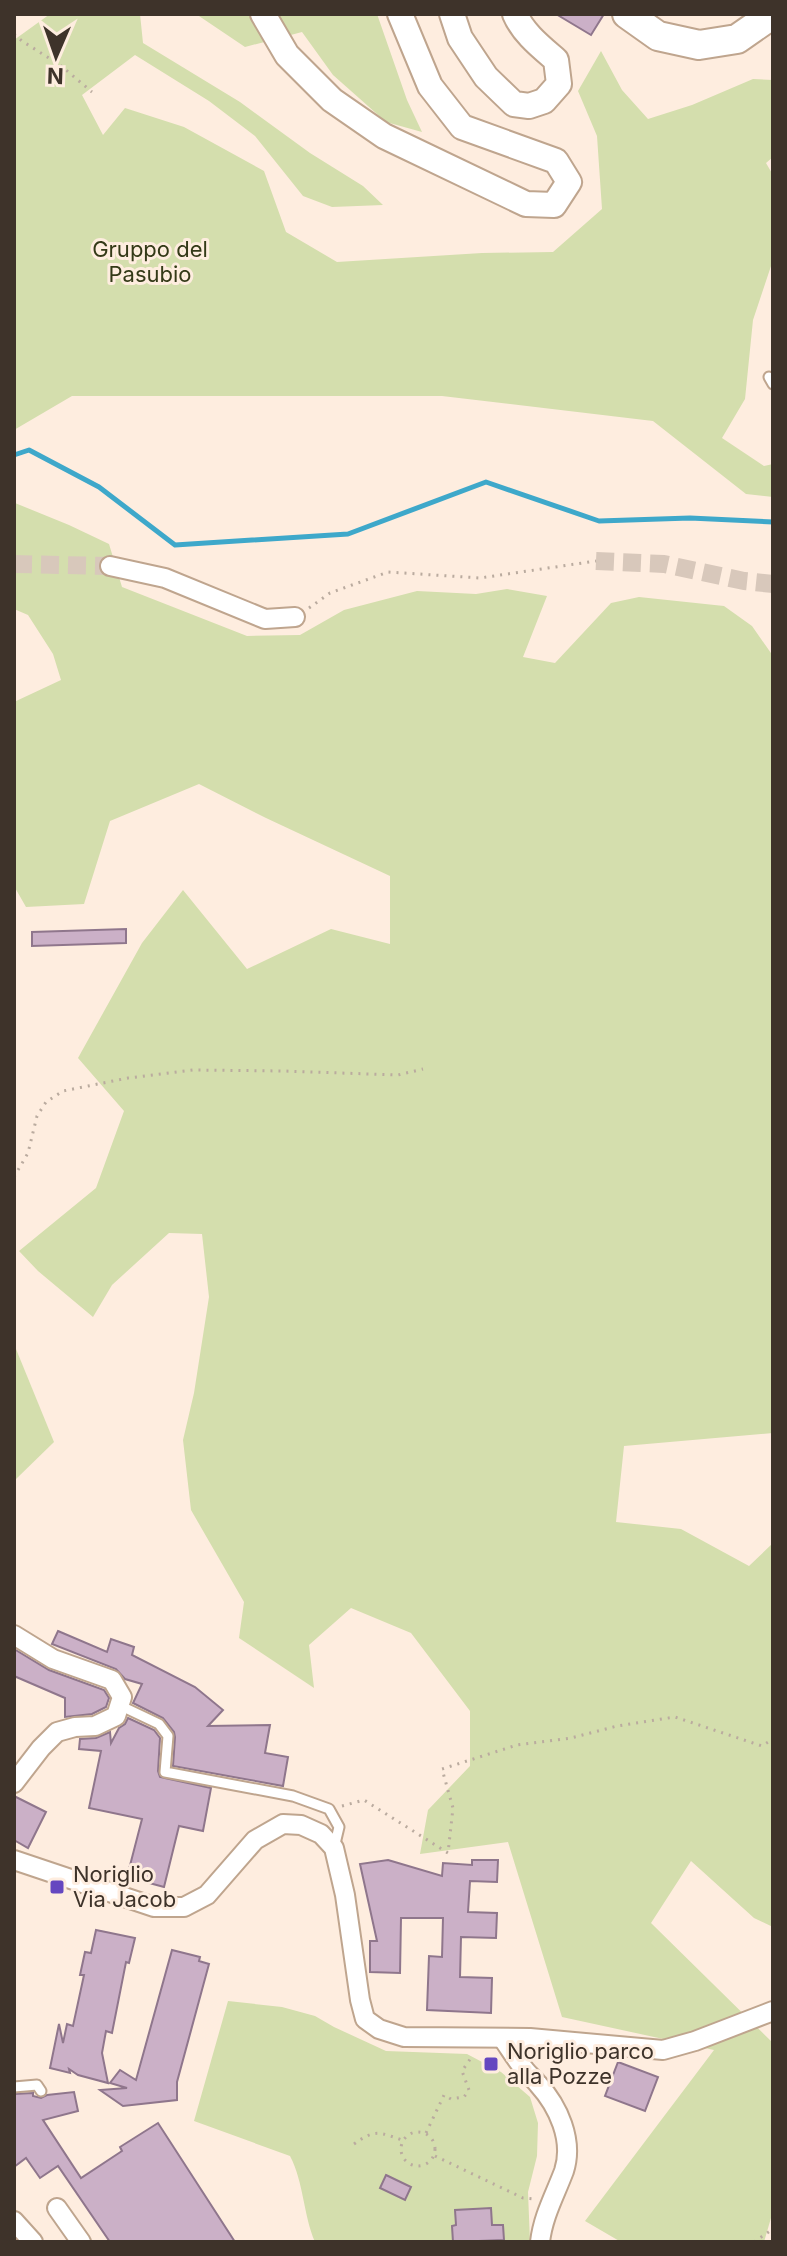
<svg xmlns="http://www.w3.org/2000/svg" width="787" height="2256" font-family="Inter,sans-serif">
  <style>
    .green { fill: #d4dead }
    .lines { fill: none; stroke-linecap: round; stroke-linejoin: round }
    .stream { stroke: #3ea8ca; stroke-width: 5 }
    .building { fill: #cbb0c7; stroke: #8f768c; stroke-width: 2 }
    .street-tunnel { stroke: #d8c8bb; stroke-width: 18; stroke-dasharray: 18 9; stroke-linecap: butt }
    .lane-casing { stroke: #bfa58e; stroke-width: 13 }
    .street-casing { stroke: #bfa58e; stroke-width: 22 }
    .secondary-casing { stroke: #bfa58e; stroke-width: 28 }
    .primary-casing { stroke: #bfa58e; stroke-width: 32 }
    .path { stroke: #baab9f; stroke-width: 3; stroke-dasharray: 2 6; stroke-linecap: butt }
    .lane { stroke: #fff; stroke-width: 9 }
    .street { stroke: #fff; stroke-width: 18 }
    .secondary { stroke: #fff; stroke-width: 24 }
    .primary { stroke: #fff; stroke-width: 28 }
    .poi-dot { fill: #6547c0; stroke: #feeddf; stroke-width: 3 }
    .labels { text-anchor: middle; stroke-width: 6; stroke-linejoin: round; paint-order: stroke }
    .park-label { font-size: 22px; fill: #343a18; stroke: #feeddf }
    .poi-label { font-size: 22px; fill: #3e332a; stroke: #feeddf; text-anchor: start }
  </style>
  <rect width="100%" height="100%" fill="#feeddf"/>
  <g class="green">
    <polygon points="50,14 140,14 143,43 240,102 310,153 363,186 383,205 332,207 303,196 255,136 209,101 135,55 82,95 103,135 125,108 184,127 264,171 286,232 337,262 482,253 553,252 602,209 597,136 578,91 601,51 622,90 648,119 692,105 753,79 773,80 773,157 766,163 773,175 773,260 753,320 745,399 722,438 764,466 773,464 773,497 746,494 653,421 442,396 72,396 14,430 14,40"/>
    <polygon points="196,14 297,14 299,16 300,14 377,14 407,100 422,132 386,122 333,75 302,32 245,47"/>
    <polygon points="15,503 69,525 109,544 122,587 247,636 300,635 344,610 417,591 476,594 507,589 547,596 523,657 555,663 611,603 639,597 724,606 752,626 773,656 773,1433 624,1446 616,1522 681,1529 749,1566 773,1543 773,1927 754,1918 691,1861 651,1923 773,2043 773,2211 764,2242 621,2242 585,2221 714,2050 562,2017 508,1842 420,1854 428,1810 470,1766 470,1711 411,1633 351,1608 309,1645 314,1688 239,1638 244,1602 191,1510 183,1440 194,1393 209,1297 202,1234 169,1233 112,1285 93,1317 38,1271 19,1251 96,1188 124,1111 78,1058 142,943 183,890 247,969 331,929 390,944 390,876 266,818 199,784 110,821 84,904 26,907 14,886 14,702 61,680 53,654 28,615 14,609"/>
    <polygon points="16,1349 54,1442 14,1481 14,1350"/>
    <path d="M228,2001L282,2007L315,2016L334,2027L386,2051L467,2054L501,2072L530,2097L538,2123L537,2156L528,2192L530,2242H471L504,2240L503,2225H492L491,2208L452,2226L453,2242H315C303,2214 304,2183 290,2156L194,2121Z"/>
  </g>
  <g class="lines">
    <polyline class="stream" points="14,455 29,450 99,487 175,545 348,534 486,482 599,521 690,518 773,522"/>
  </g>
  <g class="building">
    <polygon points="556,14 604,14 591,35"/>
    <polygon points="126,929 126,943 32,946 32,932"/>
    <polygon points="58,1631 107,1652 111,1639 134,1647 132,1655 195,1687 223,1710 208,1726 270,1725 265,1753 288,1757 283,1786 173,1766 175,1737 174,1732 163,1718 133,1703 142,1684 125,1679 116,1669 52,1644"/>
    <polygon points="14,1649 49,1670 104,1690 109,1698 106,1707 92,1714 65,1717 65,1698 14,1676"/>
    <polygon points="128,1718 154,1730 160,1738 158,1771 160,1777 211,1788 203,1831 179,1826 164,1887 127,1877 142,1819 89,1808 101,1751 79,1749 80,1739 96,1738 110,1732 111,1743 119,1728 125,1724"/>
    <polygon points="14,1796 46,1812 28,1848 14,1840"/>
    <polygon points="388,1860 442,1876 443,1863 472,1865 472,1860 498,1860 497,1882 470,1881 468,1912 497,1913 496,1938 461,1937 460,1977 492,1978 491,2013 427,2010 429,1956 442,1957 443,1918 401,1918 400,1973 370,1972 370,1941 377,1941 360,1864"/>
    <polygon points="96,1930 135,1938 129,1963 126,1962 112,2033 106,2031 102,2053 108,2083 78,2075 69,2069 70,2073 50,2068 59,2024 63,2043 67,2024 73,2026 84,1975 80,1975 85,1952 91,1953"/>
    <polygon points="172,1950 200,1957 199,1961 209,1964 177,2082 177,2100 123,2106 100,2090 127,2088 110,2083 120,2070 136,2080"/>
    <polygon points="618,2062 658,2077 645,2111 605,2096"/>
    <polygon points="74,2092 78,2111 43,2120 81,2178 122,2151 120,2147 158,2123 235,2242 110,2242 58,2166 40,2178 26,2158 14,2167 14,2094 33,2093 33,2096 41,2098 47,2095"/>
    <polygon points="386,2175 411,2187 405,2200 380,2188"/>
    <polygon points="491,2208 492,2225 503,2225 504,2240 453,2242 452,2226 456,2225 455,2210"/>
  </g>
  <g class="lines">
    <g class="street-tunnel">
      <polyline points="596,561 664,564 744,581 773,584"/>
      <polyline points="14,564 110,566"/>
    </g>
    <g class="lane-casing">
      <g id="lane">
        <polyline points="769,377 773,384"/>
        <polyline points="119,1705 159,1724 168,1736 165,1772 293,1796 329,1809 339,1827 334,1848"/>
        <polyline points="14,2087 37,2085 41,2091"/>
      </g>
    </g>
    <g class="street-casing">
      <g id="street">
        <polyline points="110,566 165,578 265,619 295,617"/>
        <polyline points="14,1635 53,1659 112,1680 122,1697 116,1716 95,1726 75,1727 57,1732 41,1748 14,1783"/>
        <polyline points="14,1860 154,1907 184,1907 207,1895 255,1840 283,1824 301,1825 321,1834 334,1848 345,1895 360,2000 365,2019 379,2029 404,2037 530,2038 663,2050 695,2041 773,2011"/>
        <path d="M503,2039C510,2049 517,2061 525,2070C529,2075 534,2079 538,2084C558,2106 574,2140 564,2171C555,2195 543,2216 540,2242"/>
        <polyline points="57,2208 81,2242"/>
        <polyline points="14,2221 33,2242"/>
      </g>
    </g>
    <g class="secondary-casing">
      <g id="secondary">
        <polyline points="263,14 287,55 332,100 384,136 526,204 554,205 569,182 556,161 462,127 430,86 400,14"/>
        <path d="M452,14L460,38L486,77L514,104L529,106L544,101L559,84L556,60C541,47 523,33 515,14"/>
      </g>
    </g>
    <g class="primary-casing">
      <polyline id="primary" points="627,14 658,36 699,45 737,39 773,14"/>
    </g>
    <g class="path">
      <polyline points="14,34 22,41 60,65 92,92"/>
      <polyline points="309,608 330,593 388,572 480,578 596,561"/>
      <polyline points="14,1177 28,1153 37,1116 46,1102 63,1091 128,1078 193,1070 283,1071 398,1075 423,1069"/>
      <polyline points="342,1806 364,1800 448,1853 453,1808 442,1769 517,1745 571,1738 617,1726 675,1717 762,1746 773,1739"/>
      <circle cx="418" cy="2149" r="17"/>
      <polyline points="426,2133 444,2095 451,2099 464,2097 469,2090 462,2071 473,2055"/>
      <path d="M354,2144C375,2129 379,2132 402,2140"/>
      <polyline points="435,2156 523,2198 534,2199"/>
      <polyline points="754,2242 773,2229"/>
    </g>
    <use href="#lane" class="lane"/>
    <use href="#street" class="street"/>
    <use href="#secondary" class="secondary"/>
    <use href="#primary" class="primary"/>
  </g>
  <g class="poi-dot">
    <rect x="49" y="1879" width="16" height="16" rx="4"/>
    <rect x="483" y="2056" width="16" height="16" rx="4"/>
  </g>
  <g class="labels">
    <g class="park-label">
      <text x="150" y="257">Gruppo del<tspan x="150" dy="25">Pasubio</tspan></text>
    </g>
    <g class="poi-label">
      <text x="73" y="1882">Noriglio<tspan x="73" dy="25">Via Jacob</tspan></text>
      <text x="507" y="2059">Noriglio parco<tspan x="507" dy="25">alla Pozze</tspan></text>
    </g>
  </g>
  <rect width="787" height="2256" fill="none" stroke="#3e332a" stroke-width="32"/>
  <g transform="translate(56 56) rotate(182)" stroke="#feeddf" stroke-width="6" paint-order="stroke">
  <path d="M0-6L14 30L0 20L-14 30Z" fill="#3e332a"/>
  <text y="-12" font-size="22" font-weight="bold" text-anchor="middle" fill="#3e332a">N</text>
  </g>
</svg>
